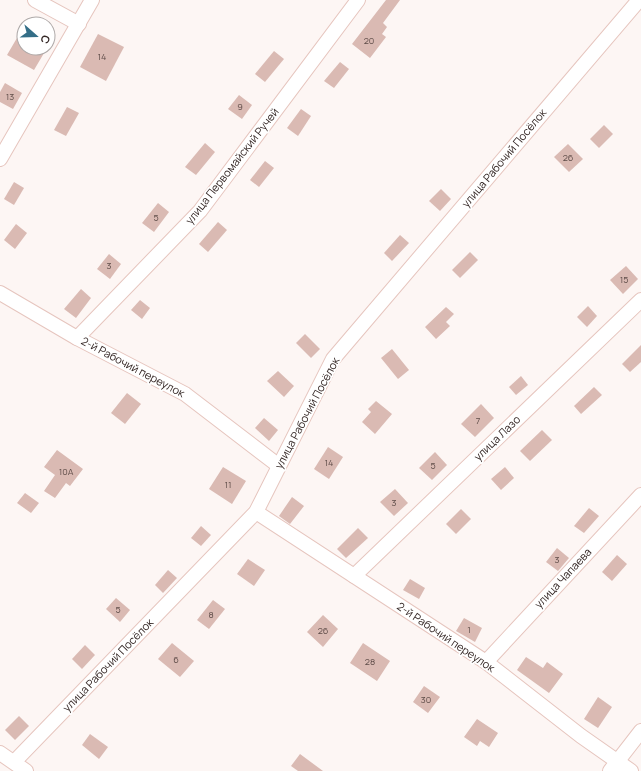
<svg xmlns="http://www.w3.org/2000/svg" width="641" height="771" font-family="Manrope,sans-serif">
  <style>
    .building { fill: #dabab3 }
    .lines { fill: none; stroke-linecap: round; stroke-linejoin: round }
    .minor-casing { stroke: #e6c5be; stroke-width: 16 }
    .minor { stroke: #fff; stroke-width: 14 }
    .labels { text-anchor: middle; stroke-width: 3.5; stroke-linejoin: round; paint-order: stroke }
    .number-label { font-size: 9px; fill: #5e4c48 }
    .street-label { font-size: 11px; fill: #342725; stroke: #fff }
  </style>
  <rect width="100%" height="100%" fill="#fdf6f4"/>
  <g class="building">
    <polygon points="386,0 400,0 383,23 387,27 382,34 386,37 370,58 352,44"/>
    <polygon points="24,26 24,48 47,48 34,70 7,55"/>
    <polygon points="98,34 124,47 106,81 80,67"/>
    <polygon points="274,51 284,59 265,82 255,74"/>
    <polygon points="340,62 349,69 334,88 324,81"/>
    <polygon points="5,83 22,93 13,109 0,102 0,92"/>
    <polygon points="239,95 252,105 242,119 228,109"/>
    <polygon points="67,107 79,113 66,136 54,130"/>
    <polygon points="301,109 311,116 298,136 287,128"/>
    <polygon points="604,125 613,134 599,148 590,139"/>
    <polygon points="205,143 215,152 196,175 185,167"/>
    <polygon points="568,144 583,159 569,172 554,157"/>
    <polygon points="265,161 274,168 259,187 250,180"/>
    <polygon points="14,182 24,188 14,205 4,199"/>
    <polygon points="441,189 451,199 440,211 429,201"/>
    <polygon points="158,203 169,212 154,232 142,223"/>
    <polygon points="218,222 227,230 208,252 199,244"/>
    <polygon points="16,224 27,233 15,249 4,240"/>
    <polygon points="400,235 409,243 392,261 384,253"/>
    <polygon points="470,252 478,260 460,278 452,270"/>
    <polygon points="109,254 121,264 110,279 97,269"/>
    <polygon points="626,266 638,279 623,294 610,280"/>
    <polygon points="81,289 91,298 76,318 64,309"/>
    <polygon points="140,300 150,308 142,319 131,310"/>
    <polygon points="588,306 597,316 587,327 577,317"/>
    <polygon points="446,307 454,314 446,322 450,326 436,339 425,327"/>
    <polygon points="305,334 320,349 311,358 296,343"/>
    <polygon points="641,345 641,362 630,372 622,364"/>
    <polygon points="392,349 409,370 398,379 381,358"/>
    <polygon points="278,371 294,386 284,397 267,381"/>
    <polygon points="521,376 528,385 516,395 509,387"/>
    <polygon points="594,387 602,395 581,414 574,406"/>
    <polygon points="127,393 141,404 125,424 111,413"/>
    <polygon points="376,401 392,414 375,434 362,422 371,412 368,409"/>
    <polygon points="481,404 494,418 475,437 461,424"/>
    <polygon points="264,418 278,430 269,441 255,428"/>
    <polygon points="542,430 552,440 530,461 520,451"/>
    <polygon points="328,447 343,457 329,479 314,469"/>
    <polygon points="57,450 83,469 70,486 66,483 55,498 44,491 55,475 44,467"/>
    <polygon points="435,452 447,465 432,480 419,468"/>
    <polygon points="223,467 246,481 232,504 209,489"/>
    <polygon points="505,467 514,478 501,490 491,479"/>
    <polygon points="395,489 408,503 394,516 380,502"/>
    <polygon points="25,493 39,503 31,513 17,503"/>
    <polygon points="292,497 304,506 290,524 279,516"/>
    <polygon points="589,508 599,516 584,533 574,526"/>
    <polygon points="461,509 471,519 456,534 446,524"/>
    <polygon points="201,526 211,535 201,546 191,538"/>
    <polygon points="358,528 368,538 346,558 337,549"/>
    <polygon points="557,548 569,558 558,571 546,562"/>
    <polygon points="617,555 627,564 612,581 602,572"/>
    <polygon points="248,559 265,570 254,586 237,574"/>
    <polygon points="168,570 177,578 163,593 155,585"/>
    <polygon points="410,579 425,588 419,599 403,590"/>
    <polygon points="116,598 130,610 120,622 106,609"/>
    <polygon points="213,600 225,609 209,629 197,620"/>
    <polygon points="323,615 338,629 323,647 307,632"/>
    <polygon points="464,618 482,628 475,642 456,631"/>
    <polygon points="172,643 194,661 180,677 158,659"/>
    <polygon points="363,643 390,661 377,681 350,663"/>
    <polygon points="85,645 95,655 82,669 72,659"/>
    <polygon points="526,657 543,668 547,662 563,674 549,693 517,670"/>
    <polygon points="424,686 440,697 428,713 413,702"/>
    <polygon points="598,697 612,707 598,728 584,719"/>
    <polygon points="19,716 29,726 15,740 5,730"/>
    <polygon points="477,719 498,733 489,747 480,741 477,746 464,737"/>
    <polygon points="90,734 108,747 99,759 82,745"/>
    <polygon points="300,754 323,771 298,771 291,766"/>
  </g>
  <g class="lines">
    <g class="minor-casing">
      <g id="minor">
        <polyline points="35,0 79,24"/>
        <polyline points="0,159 92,0"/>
        <polyline points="0,293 77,338 185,394 279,466"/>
        <polyline points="77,338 200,211 358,0"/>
        <polyline points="256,512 486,662 581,736 631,771"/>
        <polyline points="354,576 641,300"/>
        <polyline points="486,662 641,495"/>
        <polyline points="0,753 26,771"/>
        <polyline points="14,762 256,512 333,359 639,0"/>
        <polyline points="610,771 641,731"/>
      </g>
    </g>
    <use href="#minor" class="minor"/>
  </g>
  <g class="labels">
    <g class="number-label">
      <text x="369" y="44">20</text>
      <text x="102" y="60">14</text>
      <text x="10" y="100">13</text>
      <text x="240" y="110">9</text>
      <text x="568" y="161">26</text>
      <text x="156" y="221">5</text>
      <text x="109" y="269">3</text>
      <text x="624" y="283">15</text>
      <text x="478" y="424">7</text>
      <text x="329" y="466">14</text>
      <text x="433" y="469">5</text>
      <text x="66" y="475">10А</text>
      <text x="228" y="488">11</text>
      <text x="394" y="506">3</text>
      <text x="557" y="563">3</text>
      <text x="118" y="613">5</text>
      <text x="211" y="618">8</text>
      <text x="469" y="633">1</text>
      <text x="323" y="634">26</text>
      <text x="176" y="663">6</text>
      <text x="370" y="665">28</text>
      <text x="426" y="703">30</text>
    </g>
    <g class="street-label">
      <text transform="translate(504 158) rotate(-50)" y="4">улица Рабочий Посёлок</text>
      <text transform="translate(232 166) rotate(-52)" y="4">улица Первомайский Ручей</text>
      <text transform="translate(133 367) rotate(28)" y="4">2-й Рабочий переулок</text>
      <text transform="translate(307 413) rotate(-62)" y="4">улица Рабочий Посёлок</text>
      <text transform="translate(497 438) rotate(-44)" y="4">улица Лазо</text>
      <text transform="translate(563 578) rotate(-47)" y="4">улица Чапаева</text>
      <text transform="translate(446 637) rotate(34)" y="4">2-й Рабочий переулок</text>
      <text transform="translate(108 665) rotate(-46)" y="4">улица Рабочий Посёлок</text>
    </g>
  </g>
  <g transform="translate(36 36) rotate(110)"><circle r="19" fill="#ffffff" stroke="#aea9a8"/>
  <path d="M0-3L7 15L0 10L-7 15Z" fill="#346e87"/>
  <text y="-6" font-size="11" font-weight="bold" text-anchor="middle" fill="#342725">С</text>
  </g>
</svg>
